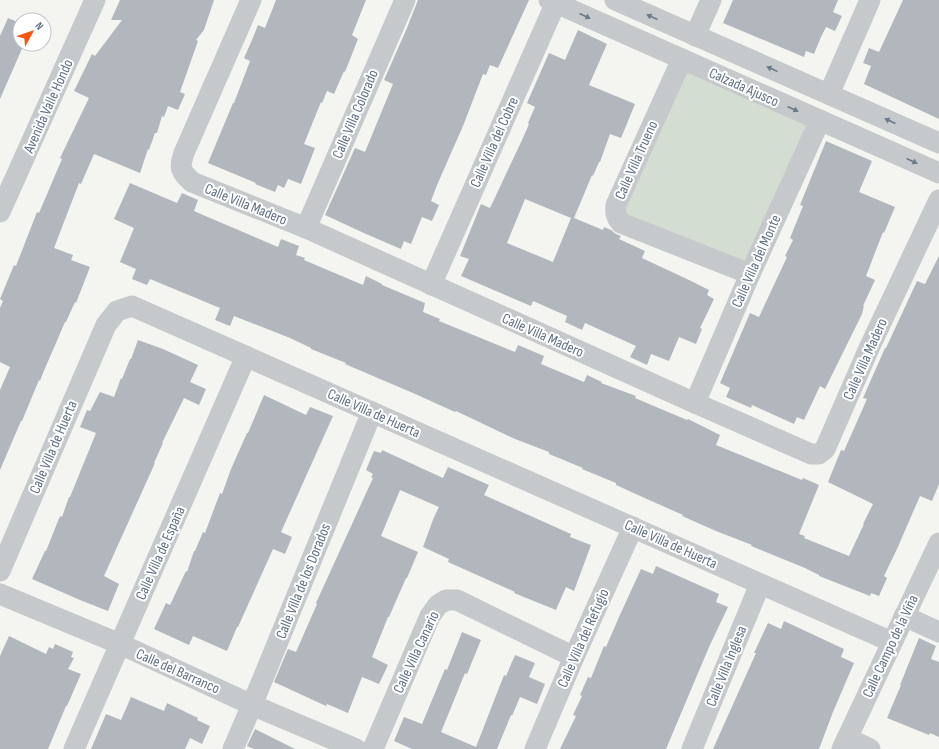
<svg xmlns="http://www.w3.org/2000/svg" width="939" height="749" font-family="'Sofia Sans Condensed',sans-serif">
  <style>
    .green { fill: #d4ddd1 }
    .building { fill: #b1b7bd; fill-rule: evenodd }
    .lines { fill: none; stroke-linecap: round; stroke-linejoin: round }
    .minor { stroke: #c6c9cc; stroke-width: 21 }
    .oneway { fill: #6b7a8b }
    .labels { text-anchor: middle; stroke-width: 4; stroke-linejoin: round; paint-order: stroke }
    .street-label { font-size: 15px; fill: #617184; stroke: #fff }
  </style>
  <rect width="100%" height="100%" fill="#f4f5f0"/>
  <polygon class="green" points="683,69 809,125 745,264 620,215"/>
  <g class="building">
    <polygon points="120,0 214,0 204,30 196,40 198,41 180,92 185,94 178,110 168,106 164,117 162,116 157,133 155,133 149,150 148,149 140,173 94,154 81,184 79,183 54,248 73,255 71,260 90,267 76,303 75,302 66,322 65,322 43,373 40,381 39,380 22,421 21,421 0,470 0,390 10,367 0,362 0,308 3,301 0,299 14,265 16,266 37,212 39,213 62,159 60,158 89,98 74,91 92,54 95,56 122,20 111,20"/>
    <polygon points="276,0 366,0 352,35 358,39 345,72 344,71 334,94 327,91 322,103 321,102 304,144 315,148 301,184 288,179 284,188 278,185 275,192 255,184 256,183 208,163 233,103 234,103 250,61 244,58 252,40 258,25 265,28"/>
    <polygon points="418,0 529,0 498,68 490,65 486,75 483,74 463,126 437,185 431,201 439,205 432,221 422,217 411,244 404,241 401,249 366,234 325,215 355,148 365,152 393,84 384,80 407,28"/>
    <polygon points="733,0 838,0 833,12 842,16 835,31 826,27 821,37 814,54 806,51 804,57 723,23"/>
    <polygon points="903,0 939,0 939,119 864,84 871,66 863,63 869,48 879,52"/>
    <polygon points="8,18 20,23 20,44 24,44 0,99 0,36"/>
    <path d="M578,30L607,44L589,85L635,104L621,138L610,134L600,162H599L593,176L592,175L574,218L603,230L604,227L611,230L616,234L621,236L619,239L645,251L642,258L689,280L709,290L707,295L714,299L700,328L702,329L696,344L679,337L669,361L651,354L647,365L630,357L636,346L585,323L582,330L565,322L567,316L533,301L531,306L461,276L469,259L460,256L481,204L490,208L522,140L529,124L528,123L535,107L527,103L549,53L565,60ZM525,199L571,218L553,262L507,243Z"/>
    <polygon points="826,141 872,161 859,192 895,207 884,233 883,232 866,276 875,280 863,306 864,306 862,314 825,389 820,386 804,420 797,417 794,424 752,405 751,408 726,397 730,388 720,383 750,313 759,317 787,257 785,256 793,240 790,238 803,206 800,205"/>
    <polygon points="130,183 177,203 182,193 198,200 194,211 203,215 278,247 281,239 299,246 296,255 305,258 304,260 363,285 366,276 382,284 382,285 425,303 423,312 440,319 439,321 515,352 518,345 544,356 541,364 584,382 587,375 602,382 601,383 636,396 635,398 687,420 688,419 720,435 716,445 802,480 803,478 819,485 799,534 805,536 804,538 849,556 864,524 863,524 873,504 828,482 841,450 844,451 867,399 863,398 885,348 886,348 917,281 925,284 939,256 939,484 932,501 920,496 897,549 884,576 887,578 879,596 871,593 870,596 819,576 819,575 805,568 751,546 752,545 716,531 682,516 683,515 665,507 649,500 616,485 616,483 582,469 583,468 549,454 549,452 515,439 456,411 455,412 413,393 380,379 345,364 346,363 311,349 311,348 290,338 234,316 230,326 215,320 220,308 150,279 147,285 132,279 136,269 120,262 134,228 114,219"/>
    <polygon points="138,340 163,349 198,365 190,382 206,389 199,405 184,398 162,443 163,443 154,463 155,463 104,576 119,584 108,611 80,600 32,579 45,551 46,551 60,516 62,517 69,497 70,497 96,433 80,427 87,410 90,411 100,392 114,397 121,378 122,379 130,359 131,359"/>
    <polygon points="264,395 306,415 310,407 333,416 281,532 292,537 285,554 273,549 238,627 237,627 227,651 193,636 189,645 154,629 166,603 170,605 186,571 187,572 194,551 195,551 203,532 205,533 220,493 222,494 231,469 247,433 248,433"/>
    <polygon points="382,450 443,478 448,467 473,478 489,485 484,495 553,526 571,534 570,537 591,545 574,591 566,587 556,610 514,593 515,592 448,562 449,559 423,547 434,517 439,507 400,490 381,536 418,552 407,578 406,578 389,617 388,617 372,657 388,665 379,684 362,677 348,713 327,704 326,706 274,682 288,649 296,652 317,604 316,603 373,478 371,477 373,474 366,470 374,451 381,453"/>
    <polygon points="656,566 719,594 716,602 728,607 709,647 666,749 560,749 576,716 573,715 582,696 580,695 588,677 591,678 604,646 606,647 619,617 641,569 653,574"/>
    <polygon points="784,621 844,649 841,657 854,663 833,712 819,749 713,749 756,653 754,653 768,623 781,629"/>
    <polygon points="462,632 481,640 467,674 465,673 441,732 476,747 504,675 506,676 515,655 535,663 529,677 545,684 537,704 520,697 512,716 511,715 497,749 412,749 394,741 404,717 422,724 445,669 447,670"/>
    <polygon points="9,636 46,654 49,647 53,649 55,644 73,652 71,657 74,658 68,669 81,674 67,706 66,706 48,749 0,749 0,656"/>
    <polygon points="919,638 936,646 931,659 939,662 939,737 930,733 929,735 887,718 901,685 900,685"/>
    <polygon points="131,697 164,711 167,703 198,718 197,720 210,726 202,744 190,738 185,749 91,749 106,714 121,720"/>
    <polygon points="255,729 295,749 254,749 247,746"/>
  </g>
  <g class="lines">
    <g class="minor">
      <path d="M251,0L184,153C179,169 180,170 192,182L306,228L695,403L811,454H819L825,449L870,346L939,200"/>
      <polyline points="549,0 939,173"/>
      <polyline points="615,0 939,143"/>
      <polyline points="695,36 711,0"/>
      <path d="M682,59L616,205C615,213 616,217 621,223L750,274"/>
      <polyline points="829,94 870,0"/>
      <polyline points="0,212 95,0"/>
      <polyline points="306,228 405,0"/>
      <polyline points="431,285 557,0"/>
      <polyline points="695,403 750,274 820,120"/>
      <polyline points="0,571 106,325 117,311 132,306 892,642"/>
      <polyline points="0,594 120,644 252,705 356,749"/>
      <polyline points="904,616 939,632"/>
      <polyline points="847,738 870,749"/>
      <polyline points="74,749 246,356"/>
      <polyline points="233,749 252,705 372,412"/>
      <polyline points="373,749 430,616 438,605 446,600 457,600 574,657"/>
      <polyline points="535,749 574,657 633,527"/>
      <polyline points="692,749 760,584"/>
      <polyline points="842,749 939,543"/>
    </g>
  </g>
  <defs><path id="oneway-solid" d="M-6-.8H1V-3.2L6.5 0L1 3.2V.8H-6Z"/></defs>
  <g class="oneway">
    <use href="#oneway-solid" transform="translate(585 16) rotate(24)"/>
    <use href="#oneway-solid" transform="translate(652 17) rotate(-156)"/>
    <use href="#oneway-solid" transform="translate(772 69) rotate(-156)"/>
    <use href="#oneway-solid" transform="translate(793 109) rotate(24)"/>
    <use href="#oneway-solid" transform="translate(890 121) rotate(-156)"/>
    <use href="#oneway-solid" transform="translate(912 161) rotate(24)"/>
  </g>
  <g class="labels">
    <g class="street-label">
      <text transform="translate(744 87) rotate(24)" y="5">Calzada Ajusco</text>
      <text transform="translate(48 106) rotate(-66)" y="5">Avenida Valle Hondo</text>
      <text transform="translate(355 114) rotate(-67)" y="5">Calle Villa Colorado</text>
      <text transform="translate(494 142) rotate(-66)" y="5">Calle Villa del Cobre</text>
      <text transform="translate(636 160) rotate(-66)" y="5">Calle Villa Trueno</text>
      <text transform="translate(246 204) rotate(22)" y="5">Calle Villa Madero</text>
      <text transform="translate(756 261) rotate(-66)" y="5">Calle Villa del Monte</text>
      <text transform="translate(543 335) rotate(24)" y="5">Calle Villa Madero</text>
      <text transform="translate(865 359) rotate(-66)" y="5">Calle Villa Madero</text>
      <text transform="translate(374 413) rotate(24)" y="5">Calle Villa de Huerta</text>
      <text transform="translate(53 447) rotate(-67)" y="5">Calle Villa de Huerta</text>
      <text transform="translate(671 544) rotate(24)" y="5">Calle Villa de Huerta</text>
      <text transform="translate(160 553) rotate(-66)" y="5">Calle Villa de España</text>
      <text transform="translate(303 581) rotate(-68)" y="5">Calle Villa de los Dorados</text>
      <text transform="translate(583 638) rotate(-66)" y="5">Calle Villa del Refugio</text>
      <text transform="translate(890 646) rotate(-65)" y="5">Calle Campo de la Viña</text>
      <text transform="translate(416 652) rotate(-65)" y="5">Calle Villa Canario</text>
      <text transform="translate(726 666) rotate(-68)" y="5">Calle Villa Inglesa</text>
      <text transform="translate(178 671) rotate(24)" y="5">Calle del Barranco</text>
    </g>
  </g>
  <g transform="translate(32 32) rotate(50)"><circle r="19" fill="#ffffff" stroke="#c0c6ce"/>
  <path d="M0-3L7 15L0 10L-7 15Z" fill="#f45811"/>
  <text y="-6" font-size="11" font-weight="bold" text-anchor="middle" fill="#617184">N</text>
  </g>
</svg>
